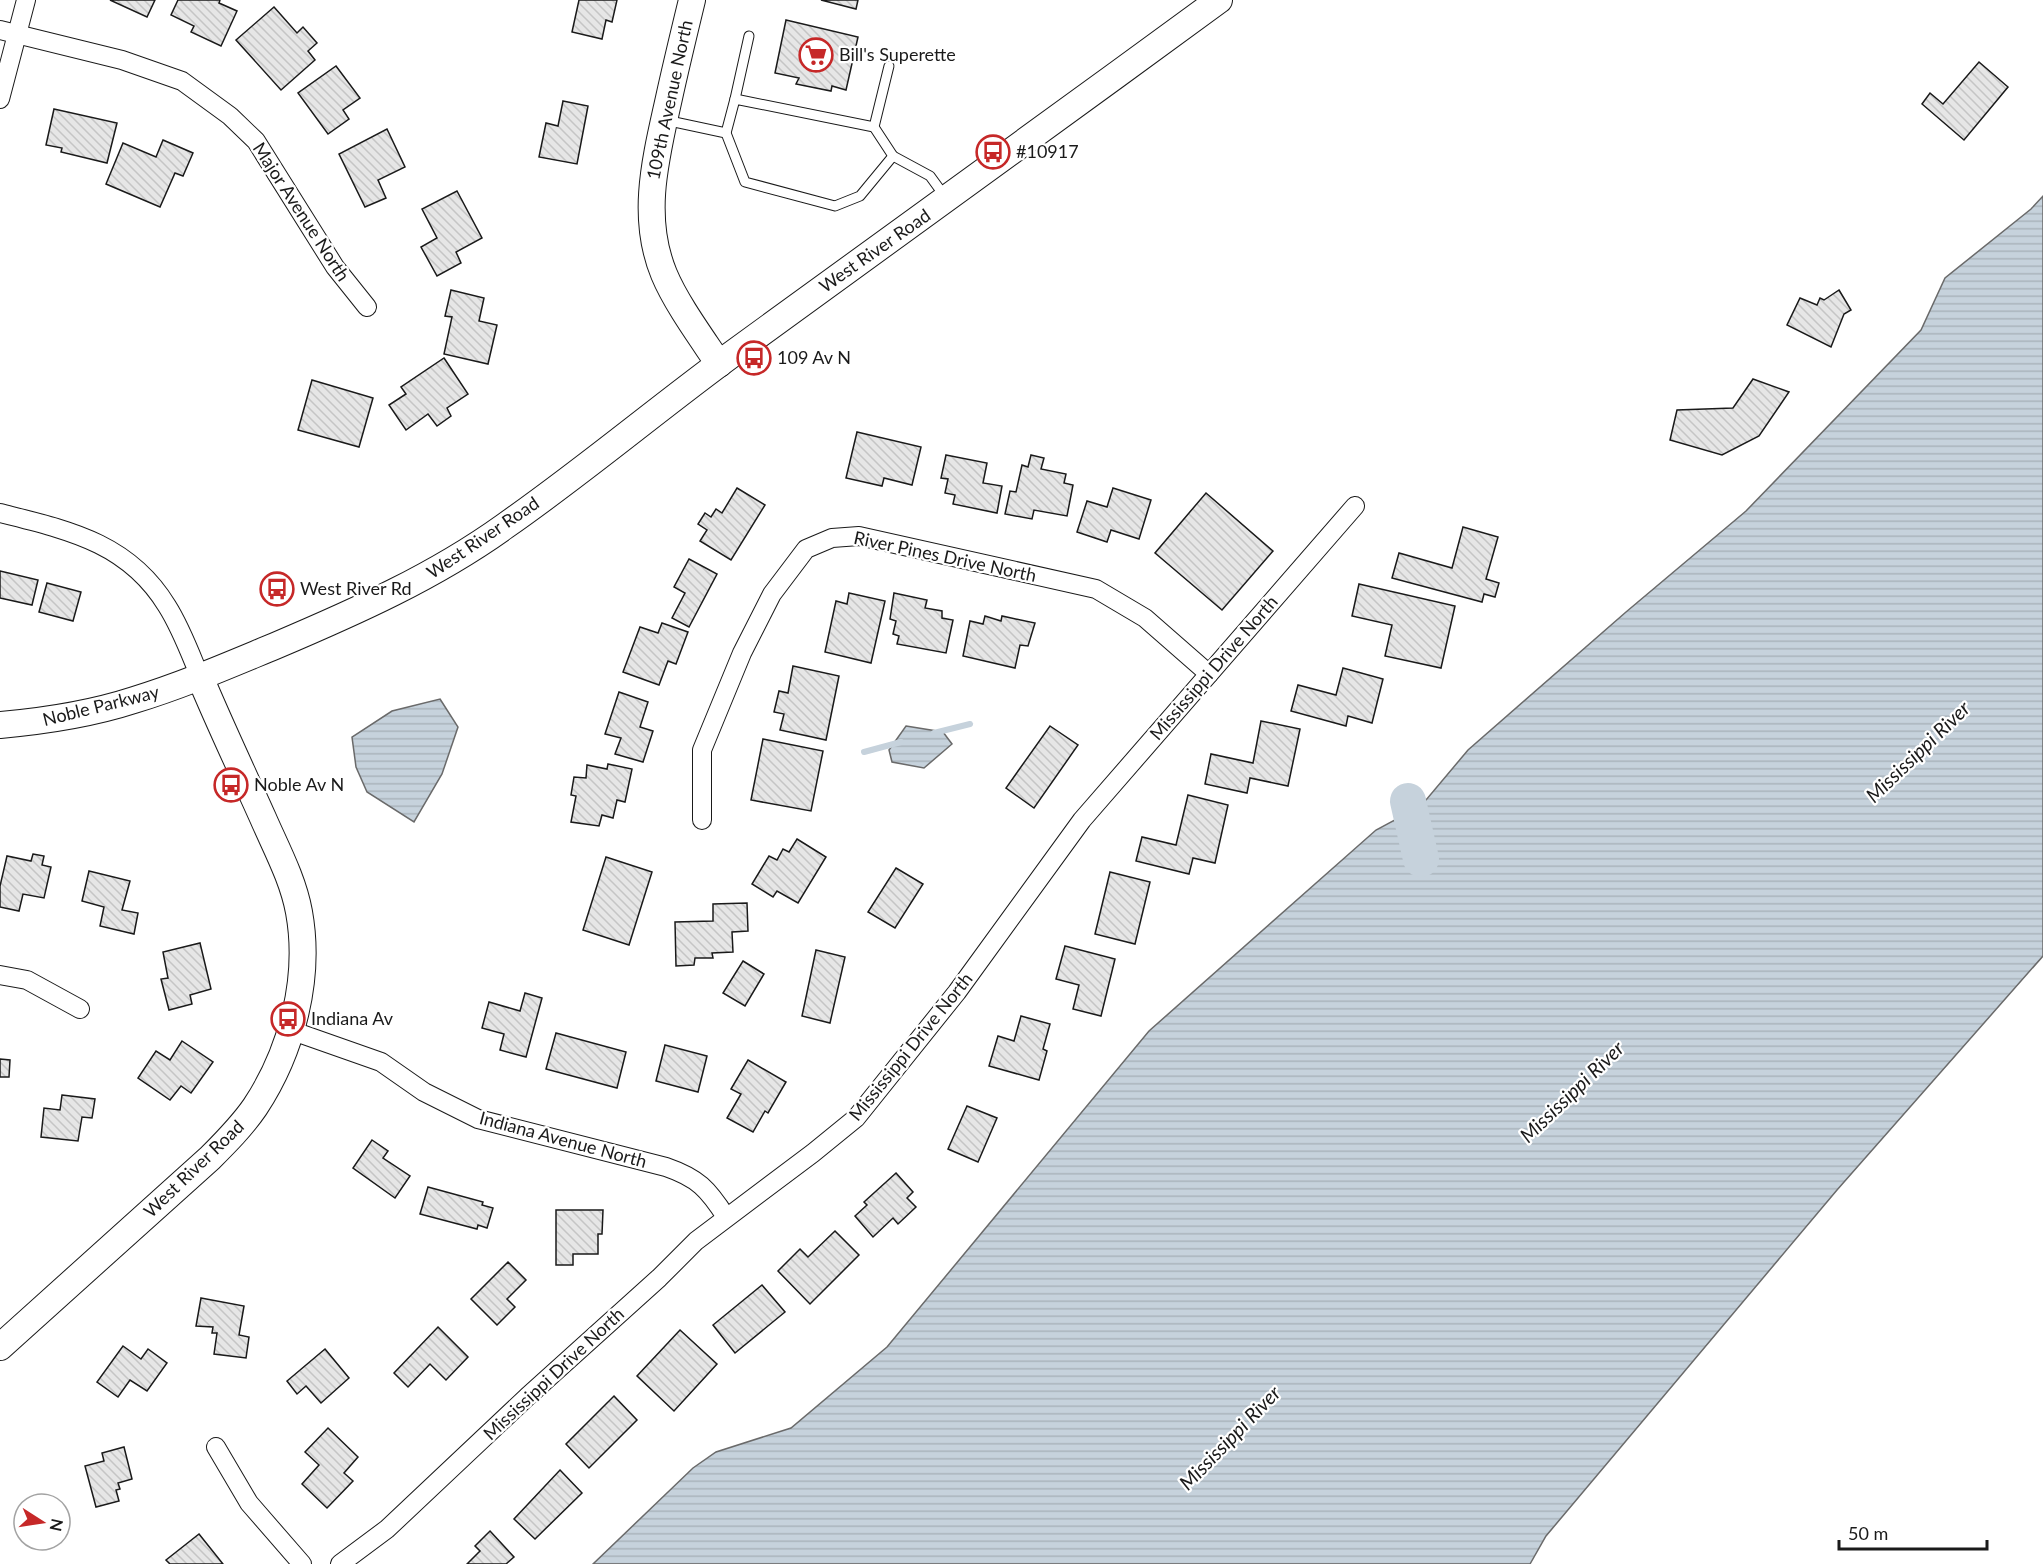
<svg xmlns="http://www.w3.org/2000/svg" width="2043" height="1564" font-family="Lato,sans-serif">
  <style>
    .water { fill: url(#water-rules); stroke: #6a6a6a; stroke-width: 1.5 }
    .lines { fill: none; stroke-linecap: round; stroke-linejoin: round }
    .stream { stroke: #c6d2dc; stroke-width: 6 }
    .river { stroke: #c6d2dc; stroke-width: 36 }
    .building { fill: url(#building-back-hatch); stroke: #1a1a1a; stroke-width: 1.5 }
    .lane-casing { stroke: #1a1a1a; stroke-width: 11 }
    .street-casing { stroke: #1a1a1a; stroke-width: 20 }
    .secondary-casing { stroke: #1a1a1a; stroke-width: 28 }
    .lane { stroke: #fff; stroke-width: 9 }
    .street { stroke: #fff; stroke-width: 18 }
    .secondary { stroke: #fff; stroke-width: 26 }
    .labels { text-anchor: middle; stroke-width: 4.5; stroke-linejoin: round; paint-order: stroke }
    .poi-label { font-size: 18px; fill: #1a1a1a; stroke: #fff; text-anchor: start }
    .street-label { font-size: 18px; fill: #1a1a1a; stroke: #fff }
    .water-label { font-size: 20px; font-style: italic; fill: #1a1a1a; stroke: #fff }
  </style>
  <defs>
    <pattern id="water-rules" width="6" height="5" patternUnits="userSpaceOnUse" patternTransform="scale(1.5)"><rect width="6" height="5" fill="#c6d2dc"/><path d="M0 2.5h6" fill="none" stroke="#aab4bc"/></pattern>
    <pattern id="building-back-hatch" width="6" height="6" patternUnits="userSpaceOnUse" patternTransform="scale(1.5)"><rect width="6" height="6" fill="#e6e6e6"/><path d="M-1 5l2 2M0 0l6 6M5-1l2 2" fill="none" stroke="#c5c5c5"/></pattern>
  </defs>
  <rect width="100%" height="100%" fill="#fff"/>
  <g class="water">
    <polygon points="2043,196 2043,956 1837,1190 1546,1536 1530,1564 593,1564 693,1468 716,1452 791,1428 887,1347 1149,1031 1376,830 1421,806 1468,750 1626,612 1746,511 1921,330 1945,278 2031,209"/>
    <polygon points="440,699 458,727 442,774 414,822 367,792 356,767 352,737 392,711"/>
    <polygon points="906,726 943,732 952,744 924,768 892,762 889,750"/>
  </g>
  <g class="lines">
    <g class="stream">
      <polyline points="934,733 970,724"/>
      <polyline points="864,752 901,742"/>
    </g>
    <polyline class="river" points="1408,801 1421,859"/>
  </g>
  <g class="building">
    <polygon points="110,0 155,0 147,17"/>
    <polygon points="178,0 220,0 219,3 237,11 221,46 191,32 194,26 171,15"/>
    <polygon points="579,0 617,0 612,22 606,20 602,39 572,32"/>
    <polygon points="821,0 858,0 856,9"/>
    <polygon points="274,7 297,33 303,27 317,43 308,51 315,60 281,90 236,40"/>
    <polygon points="786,20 858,37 846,90 832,86 831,91 796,84 799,78 775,73"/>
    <polygon points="1979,62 2008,87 1964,140 1922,104 1930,93 1943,104"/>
    <polygon points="336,66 360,98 343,110 349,119 328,134 298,93"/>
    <polygon points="563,101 588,106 577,164 539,157 546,123 558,126"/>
    <polygon points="54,109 117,123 107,163 61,152 62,148 46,145"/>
    <polygon points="387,129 405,167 378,180 386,198 365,207 339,154"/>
    <polygon points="163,140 193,153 183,176 175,173 160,207 106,184 123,143 156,157"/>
    <polygon points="457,191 482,238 456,252 461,263 437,276 421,247 437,238 422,209"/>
    <polygon points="451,290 484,298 479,321 497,325 488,364 444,354 452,317 445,316"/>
    <polygon points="1839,290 1851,310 1844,314 1831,347 1787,325 1800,298 1817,305 1820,298 1824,300"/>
    <polygon points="444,358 468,394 447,408 451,416 437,426 428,414 406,430 389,405 406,394 401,387"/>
    <polygon points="1753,379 1789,392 1759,436 1722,455 1670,440 1677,410 1733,408"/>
    <polygon points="312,380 373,398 359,447 298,430"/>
    <polygon points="857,432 921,447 912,485 884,478 882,486 846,478"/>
    <polygon points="946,455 987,463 983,483 1002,486 997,513 953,504 955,495 945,493 948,479 941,478"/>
    <polygon points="1031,455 1044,458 1041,469 1066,474 1064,483 1073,485 1067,516 1034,510 1032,519 1005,514 1010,491 1016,492 1022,465 1028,467"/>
    <polygon points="737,488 765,505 731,560 700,541 707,530 698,524 705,513 711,517 716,509 722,513"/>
    <polygon points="1113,488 1151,500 1139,539 1111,530 1107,542 1077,532 1087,501 1107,507"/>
    <polygon points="1206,493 1273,551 1222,610 1155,553"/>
    <polygon points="1463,527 1498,537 1486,579 1499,583 1495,597 1484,594 1482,602 1392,578 1399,553 1452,568"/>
    <polygon points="689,559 717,574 689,627 672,618 685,593 674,587"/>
    <polygon points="0,571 38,580 32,605 0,598"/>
    <polygon points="47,583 81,592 73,621 39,612"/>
    <polygon points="1359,584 1455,606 1441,668 1385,656 1392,625 1352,616"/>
    <polygon points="849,593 885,601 871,663 825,652 836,601 847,604"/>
    <polygon points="894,593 927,600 925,608 942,611 942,618 953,620 946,653 897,644 899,636 893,634 896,621 890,619"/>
    <polygon points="985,616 1001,621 1002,616 1035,623 1028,646 1020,645 1015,668 963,656 970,621 983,624"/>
    <polygon points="662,623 688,632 676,664 668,661 659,685 623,672 640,627 658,633"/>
    <polygon points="793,666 839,676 826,740 780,730 784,714 774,712 779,691 788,693"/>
    <polygon points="1343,668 1383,679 1372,723 1348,716 1346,726 1291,711 1298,685 1336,695"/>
    <polygon points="619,692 648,702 640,727 653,731 643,762 615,754 621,738 605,734"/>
    <polygon points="1261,721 1300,729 1288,786 1250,778 1247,793 1205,784 1211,754 1253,763"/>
    <polygon points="1050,726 1078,745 1034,808 1006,788"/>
    <polygon points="763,739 823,751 811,811 751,800"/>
    <polygon points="608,764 632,769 625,802 617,800 613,818 602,815 599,826 571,822 576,796 571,795 574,777 586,778 587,765 607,769"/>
    <polygon points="1188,795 1228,805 1215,863 1193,858 1189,874 1136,861 1142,837 1176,845"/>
    <polygon points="797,839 826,857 798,903 777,891 773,897 752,884 769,856 777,860 783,849 789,852"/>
    <polygon points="33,854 44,856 42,865 51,867 44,898 23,894 19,911 0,907 0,886 7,856 31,861"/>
    <polygon points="606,857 652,872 629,945 583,930"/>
    <polygon points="896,868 923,884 895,928 868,912"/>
    <polygon points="89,871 130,881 122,910 138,913 134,934 100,926 104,907 82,901"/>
    <polygon points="1110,872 1150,882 1135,944 1095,934"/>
    <polygon points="747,903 748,931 732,932 733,952 712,953 713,958 695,958 694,965 676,966 675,922 713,921 713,904"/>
    <polygon points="200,943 211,989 190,995 192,1004 169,1010 161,979 168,978 163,952"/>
    <polygon points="1065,946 1115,959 1101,1016 1073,1009 1079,985 1056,979"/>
    <polygon points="816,950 845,957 830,1023 802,1016"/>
    <polygon points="743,961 764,974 745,1006 723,993"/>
    <polygon points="525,993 542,998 526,1057 500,1050 504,1034 482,1028 489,1002 520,1011"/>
    <polygon points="1021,1016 1050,1024 1043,1049 1047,1051 1039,1080 989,1066 998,1036 1014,1041"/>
    <polygon points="556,1033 626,1052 617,1088 546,1069"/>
    <polygon points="182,1041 213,1062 191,1093 181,1086 170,1100 138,1078 156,1051 170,1060"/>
    <polygon points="665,1045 707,1056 698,1092 656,1081"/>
    <polygon points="0,1059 10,1060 9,1077 0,1077"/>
    <polygon points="748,1060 786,1082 768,1113 765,1111 753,1132 727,1118 741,1094 731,1089"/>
    <polygon points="62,1095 95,1099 92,1118 82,1117 78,1141 41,1137 44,1108 60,1110"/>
    <polygon points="967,1106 997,1118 978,1162 948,1149"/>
    <polygon points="372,1140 388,1151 383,1158 410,1176 395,1198 353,1168"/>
    <polygon points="896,1173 913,1192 907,1198 916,1207 898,1224 893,1218 873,1237 855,1216 867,1205 864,1202"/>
    <polygon points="428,1187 483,1202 482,1205 493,1208 487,1228 478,1225 477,1229 420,1214"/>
    <polygon points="556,1210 603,1210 602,1234 598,1234 598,1254 573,1254 573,1265 556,1265"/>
    <polygon points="835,1231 859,1255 810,1304 778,1271 800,1249 808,1257"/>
    <polygon points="508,1262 526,1280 507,1299 515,1307 497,1325 471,1299"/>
    <polygon points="762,1285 785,1312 735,1353 713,1325"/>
    <polygon points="201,1298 244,1306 239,1335 249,1337 246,1358 214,1354 217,1333 212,1333 213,1327 196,1326"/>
    <polygon points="438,1327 468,1357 446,1380 430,1364 408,1387 394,1373"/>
    <polygon points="680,1330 717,1364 674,1411 637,1376"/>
    <polygon points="123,1346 141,1359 148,1349 167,1363 147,1391 130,1380 118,1397 97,1382"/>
    <polygon points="325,1349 349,1378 321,1403 306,1386 297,1394 287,1381"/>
    <polygon points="614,1396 637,1420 589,1468 566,1444"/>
    <polygon points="328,1428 358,1457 344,1473 353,1481 327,1508 302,1484 319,1465 305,1452"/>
    <polygon points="124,1447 132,1479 118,1483 120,1489 116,1490 119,1501 96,1507 85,1466 104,1461 102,1453"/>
    <polygon points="560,1470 582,1493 535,1539 514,1519"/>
    <polygon points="490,1531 514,1557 506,1564 467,1564 480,1551 475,1546"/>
    <polygon points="199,1534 223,1564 170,1564 166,1560"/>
  </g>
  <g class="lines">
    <g class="lane-casing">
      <g id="lane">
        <polyline points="889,66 874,127 893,156"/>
        <polyline points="735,99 749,36"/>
        <polyline points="665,120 726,133 745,182 835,206 860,196 893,156 930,176 946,198"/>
        <polyline points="726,133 735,99 874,127"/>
      </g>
    </g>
    <g class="street-casing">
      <g id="street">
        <polyline points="0,30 122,60 182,81 230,116 256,141 335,267 367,307"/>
        <polyline points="0,99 26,0"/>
        <path d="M0,513C67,530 128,542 167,606C181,628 190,653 200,677"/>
        <polyline points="702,820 702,750 742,653 772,594 806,549 832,538 859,536 1096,589 1145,618 1209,674"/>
        <polyline points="0,975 27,980 80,1009"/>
        <path d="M290,1030L381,1062L424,1092L478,1119L666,1167C698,1178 708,1189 726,1217"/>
        <polyline points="216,1447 249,1503 302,1564"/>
        <polyline points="340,1564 387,1529 527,1397 659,1278 696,1241 813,1153 856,1118 957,992 1082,820 1355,506"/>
      </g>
    </g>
    <g class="secondary-casing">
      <g id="secondary">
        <path d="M692,0C684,33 676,66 669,98C656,157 640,216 664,274C676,303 701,337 719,364"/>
        <path d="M0,725C45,721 91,714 134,700C183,685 229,665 275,646C355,612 434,577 505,526C584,471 657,409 735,352C896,235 1058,118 1219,0"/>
        <path d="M0,1347L210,1158C226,1142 242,1126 255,1107C292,1051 311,978 299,912C293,879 276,848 263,818C242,771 220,725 200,677"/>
      </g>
    </g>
    <use href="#lane" class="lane"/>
    <use href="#street" class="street"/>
    <use href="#secondary" class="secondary"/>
  </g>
  <defs>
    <g id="supermarket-ring" transform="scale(1.725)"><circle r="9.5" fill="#fff" stroke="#c62828" stroke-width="1.5"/><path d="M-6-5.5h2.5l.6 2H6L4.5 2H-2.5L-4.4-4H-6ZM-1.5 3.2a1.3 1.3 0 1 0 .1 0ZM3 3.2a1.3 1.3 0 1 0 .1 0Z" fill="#c62828"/></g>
    <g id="bus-ring" transform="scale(1.725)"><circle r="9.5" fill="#fff" stroke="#c62828" stroke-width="1.5"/><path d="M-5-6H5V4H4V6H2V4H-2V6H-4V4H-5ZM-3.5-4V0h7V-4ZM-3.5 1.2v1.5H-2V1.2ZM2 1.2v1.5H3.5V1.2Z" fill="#c62828"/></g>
  </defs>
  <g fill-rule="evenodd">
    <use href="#supermarket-ring" x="816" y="55"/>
    <use href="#bus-ring" x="993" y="152"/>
    <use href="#bus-ring" x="754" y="358"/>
    <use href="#bus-ring" x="277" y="589"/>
    <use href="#bus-ring" x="231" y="785"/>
    <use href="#bus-ring" x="288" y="1019"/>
  </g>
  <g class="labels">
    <g class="poi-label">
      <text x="839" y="61">Bill's Superette</text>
      <text x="1016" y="158">#10917</text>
      <text x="777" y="364">109 Av N</text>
      <text x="300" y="595">West River Rd</text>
      <text x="254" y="791">Noble Av N</text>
      <text x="311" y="1025">Indiana Av</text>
    </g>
    <g class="street-label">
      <text transform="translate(670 100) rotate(-78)" y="6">109th Avenue North</text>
      <text transform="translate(301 212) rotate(57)" y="6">Major Avenue North</text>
      <text transform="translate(875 251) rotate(-35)" y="6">West River Road</text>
      <text transform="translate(483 538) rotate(-34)" y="6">West River Road</text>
      <text transform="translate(945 557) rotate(12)" y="6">River Pines Drive North</text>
      <text transform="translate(1214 668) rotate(-49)" y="6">Mississippi Drive North</text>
      <text transform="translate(101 706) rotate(-14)" y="6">Noble Parkway</text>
      <text transform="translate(911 1047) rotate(-51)" y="6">Mississippi Drive North</text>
      <text transform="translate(563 1140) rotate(15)" y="6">Indiana Avenue North</text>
      <text transform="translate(194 1169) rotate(-44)" y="6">West River Road</text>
      <text transform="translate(554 1374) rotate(-43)" y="6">Mississippi Drive North</text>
    </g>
    <g class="water-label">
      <text transform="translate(1918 752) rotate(-44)" y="7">Mississippi River</text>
      <text transform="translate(1572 1092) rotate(-44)" y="7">Mississippi River</text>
      <text transform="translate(1230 1438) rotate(-46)" y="7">Mississippi River</text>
    </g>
  </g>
  <g transform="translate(42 1522) rotate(102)"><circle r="28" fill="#ffffff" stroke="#a3a3a3" stroke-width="1.5"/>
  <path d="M0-4.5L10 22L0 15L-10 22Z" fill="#c62828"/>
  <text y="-9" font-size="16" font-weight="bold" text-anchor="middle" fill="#1a1a1a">N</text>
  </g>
  <path d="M1839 1540v9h148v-9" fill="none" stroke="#1a1a1a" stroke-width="3"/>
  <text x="1848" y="1540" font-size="18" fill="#1a1a1a" stroke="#ffffff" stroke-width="4.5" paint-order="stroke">50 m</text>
</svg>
